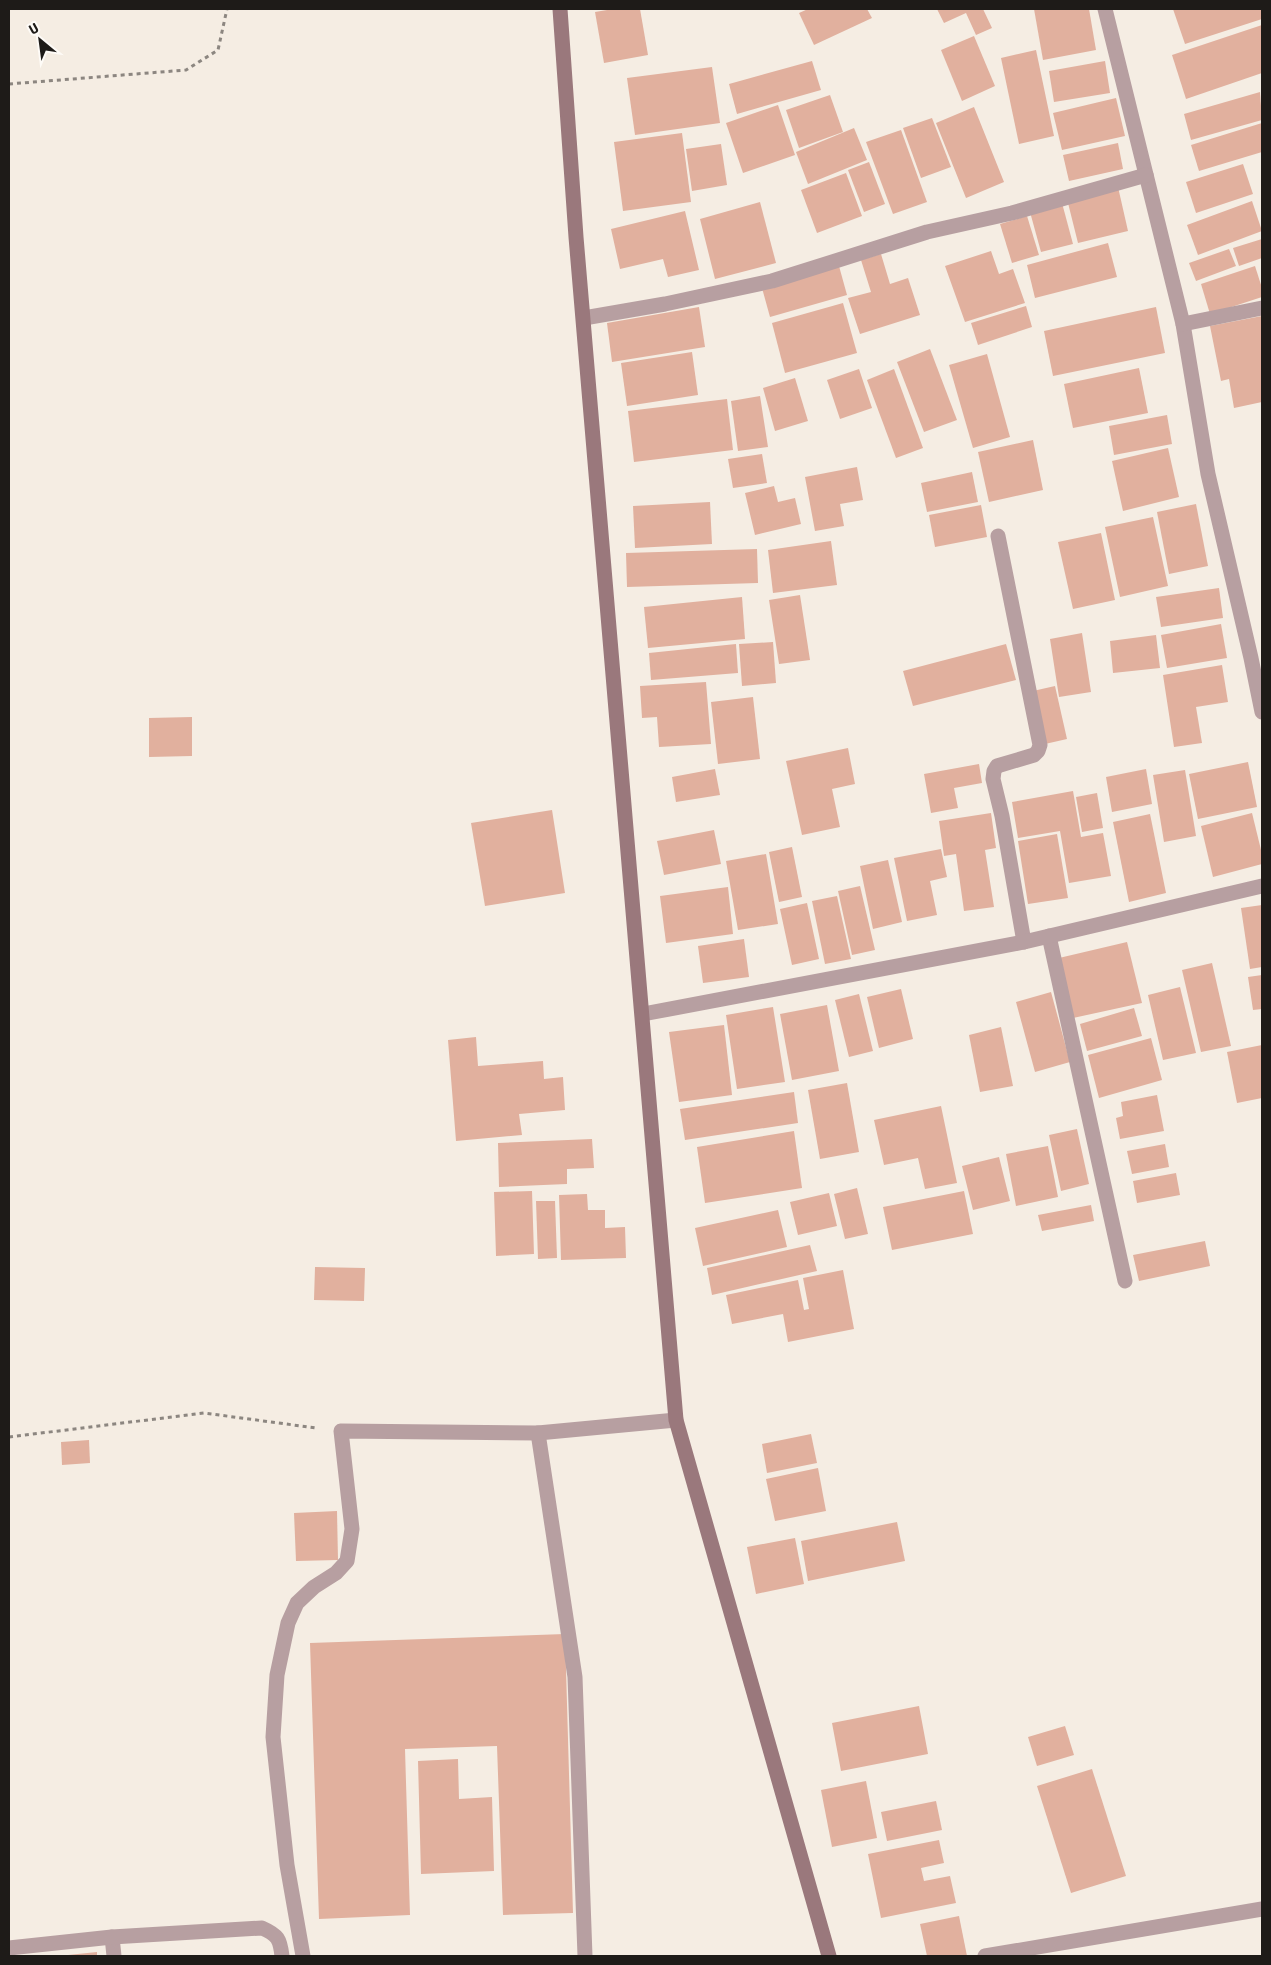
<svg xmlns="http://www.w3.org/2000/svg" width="1271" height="1965" font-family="'Asap Condensed',sans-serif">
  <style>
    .building { fill: #e1b09e }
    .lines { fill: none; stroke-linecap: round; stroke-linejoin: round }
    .path { stroke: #8c8680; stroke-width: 3; stroke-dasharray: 4 4; stroke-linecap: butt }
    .lane { stroke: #b79fa1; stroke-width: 15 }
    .street { stroke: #b79fa1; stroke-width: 15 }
    .secondary { stroke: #9a787c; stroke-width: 15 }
  </style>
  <rect width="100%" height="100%" fill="#f5ede3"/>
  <g class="building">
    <polygon points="613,9 640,9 648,55 604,63 595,12"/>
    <polygon points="808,9 867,9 872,18 814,45 799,13"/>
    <polygon points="937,9 983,9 992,28 976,35 966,13 944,23"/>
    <polygon points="1034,9 1089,9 1096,50 1043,60"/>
    <polygon points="1173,9 1262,9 1262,19 1185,44"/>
    <polygon points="1262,25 1262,73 1186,99 1172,55"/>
    <polygon points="974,36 995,86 962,101 941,50"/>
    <polygon points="1036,50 1054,136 1019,144 1001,58"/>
    <polygon points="812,61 821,90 737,114 729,84"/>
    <polygon points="1105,61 1110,93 1054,102 1049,71"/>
    <polygon points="712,67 720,123 635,135 627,78"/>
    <polygon points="1260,92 1262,120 1191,140 1184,114"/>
    <polygon points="830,95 843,132 799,148 786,110"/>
    <polygon points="1116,98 1125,136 1062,150 1053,113"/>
    <polygon points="778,105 795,155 743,173 726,123"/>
    <polygon points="974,107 1004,182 966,198 936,123"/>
    <polygon points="932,118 951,167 921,178 903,128"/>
    <polygon points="1262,123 1262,152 1199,171 1191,145"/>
    <polygon points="854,128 867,160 808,184 796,152"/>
    <polygon points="901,130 927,202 893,214 866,142"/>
    <polygon points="682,133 691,202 623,211 614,142"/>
    <polygon points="1118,143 1123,169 1069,181 1063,155"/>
    <polygon points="721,144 727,185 692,191 686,149"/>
    <polygon points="869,162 885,204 864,212 848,170"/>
    <polygon points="1243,164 1253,194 1196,213 1186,182"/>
    <polygon points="846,173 862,216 817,233 801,190"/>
    <polygon points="1118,187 1128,231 1078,243 1067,199"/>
    <polygon points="1252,201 1262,231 1198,255 1187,225"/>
    <polygon points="760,202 776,263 715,279 700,219"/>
    <polygon points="1062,203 1073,244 1041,252 1030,212"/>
    <polygon points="685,211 699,270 668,277 663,259 620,269 611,229"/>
    <polygon points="1027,216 1039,255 1012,263 1000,224"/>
    <polygon points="1262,239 1262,258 1239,266 1233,248"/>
    <polygon points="1108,243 1117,277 1035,298 1027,265"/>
    <polygon points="1229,249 1236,266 1196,281 1189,263"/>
    <polygon points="991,251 999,274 1013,269 1025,303 965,322 945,266"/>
    <polygon points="881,254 890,284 908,278 920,315 860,334 848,298 871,292 861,260"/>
    <polygon points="839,266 847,295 770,317 762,288"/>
    <polygon points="1255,266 1262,288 1262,297 1210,314 1201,284"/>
    <polygon points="843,303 857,353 785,373 772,323"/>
    <polygon points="1026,306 1032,327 978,345 971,323"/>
    <polygon points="699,307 705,347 612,362 607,323"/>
    <polygon points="1156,307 1165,353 1053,376 1044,331"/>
    <polygon points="1262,316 1262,402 1234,408 1229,379 1221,381 1210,326"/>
    <polygon points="930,349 957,420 924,432 897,362"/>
    <polygon points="692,352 698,395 627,406 621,363"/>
    <polygon points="987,354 1010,437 973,448 949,365"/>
    <polygon points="1139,368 1148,413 1073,428 1064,384"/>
    <polygon points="859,369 872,408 840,419 827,380"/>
    <polygon points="894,369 923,448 896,458 867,380"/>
    <polygon points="795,378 808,421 775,431 763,388"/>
    <polygon points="760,396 768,447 738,451 731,401"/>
    <polygon points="727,399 733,450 634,462 628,411"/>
    <polygon points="1167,415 1172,444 1114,455 1109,426"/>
    <polygon points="1033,440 1043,490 989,502 978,452"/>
    <polygon points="1168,448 1179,497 1123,511 1112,461"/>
    <polygon points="762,454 767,483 733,488 728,459"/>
    <polygon points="857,467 863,500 840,504 844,526 815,531 805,477"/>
    <polygon points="972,472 978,502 927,512 921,483"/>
    <polygon points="774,486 778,502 795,498 801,524 755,535 745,493"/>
    <polygon points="710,502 712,544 635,548 633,506"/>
    <polygon points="1196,504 1208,566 1169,574 1157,512"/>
    <polygon points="981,505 987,537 935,547 929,515"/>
    <polygon points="1153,517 1168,586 1120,597 1105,527"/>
    <polygon points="1101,533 1115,600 1073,609 1058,542"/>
    <polygon points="831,541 837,585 773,593 768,550"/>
    <polygon points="757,549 758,583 627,587 626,553"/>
    <polygon points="1219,588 1223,618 1161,627 1156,597"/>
    <polygon points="800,595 810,660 779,664 769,600"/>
    <polygon points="742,597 745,639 648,648 644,607"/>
    <polygon points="1221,624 1227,658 1167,668 1161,635"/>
    <polygon points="1082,633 1091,692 1059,697 1050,639"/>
    <polygon points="1156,635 1160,668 1113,673 1110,641"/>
    <polygon points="773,642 776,683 742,686 739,644"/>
    <polygon points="736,644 738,673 651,680 649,653"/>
    <polygon points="1006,644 1016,680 913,706 903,671"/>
    <polygon points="1222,665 1228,702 1196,707 1202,743 1174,747 1163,675"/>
    <polygon points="706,682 711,744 659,747 657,717 642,718 640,686"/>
    <polygon points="1055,686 1067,739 1045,744 1033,691"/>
    <polygon points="753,697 760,759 718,764 711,702"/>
    <polygon points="192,717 192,756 149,757 149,718"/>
    <polygon points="848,748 855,784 832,789 840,827 802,835 786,761"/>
    <polygon points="1248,762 1257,807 1198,819 1189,774"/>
    <polygon points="979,764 982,783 954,788 958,808 931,813 924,774"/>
    <polygon points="715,769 720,795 676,802 672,777"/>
    <polygon points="1146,769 1152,804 1112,812 1106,777"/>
    <polygon points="1185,770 1196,836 1164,842 1153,775"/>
    <polygon points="1073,791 1081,837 1103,833 1111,876 1069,883 1060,831 1018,838 1012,802"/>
    <polygon points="1097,793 1103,828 1082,832 1076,797"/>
    <polygon points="552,810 565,893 485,906 471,823"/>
    <polygon points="991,813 996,848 985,850 994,907 964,911 956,854 944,856 939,821"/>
    <polygon points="1252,813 1262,854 1262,864 1213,877 1201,826"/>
    <polygon points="1150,814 1166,893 1129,902 1113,822"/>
    <polygon points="714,830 721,864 664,875 657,841"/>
    <polygon points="1057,834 1068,898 1028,904 1018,841"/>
    <polygon points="792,847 802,897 779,902 769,852"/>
    <polygon points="941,849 947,877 930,881 937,915 907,921 894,858"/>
    <polygon points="766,854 778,924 738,930 726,861"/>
    <polygon points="888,860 902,922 873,929 860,866"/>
    <polygon points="860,886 875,950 852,955 838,891"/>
    <polygon points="728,887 733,934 666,943 660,896"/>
    <polygon points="837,896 851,959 825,964 812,901"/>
    <polygon points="807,903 819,959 792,965 780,909"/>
    <polygon points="1262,905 1262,967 1250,969 1241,908"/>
    <polygon points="744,939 749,977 703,983 698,946"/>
    <polygon points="1127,942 1142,1003 1073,1018 1059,958"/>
    <polygon points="1212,963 1231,1046 1201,1052 1182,970"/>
    <polygon points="1262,975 1262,1009 1253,1010 1248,977"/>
    <polygon points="1180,987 1196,1053 1163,1060 1148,995"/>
    <polygon points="901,989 913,1039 879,1048 867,997"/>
    <polygon points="1051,992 1070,1062 1035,1072 1016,1002"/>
    <polygon points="859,994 873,1051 849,1057 835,1000"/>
    <polygon points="827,1005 839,1071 792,1080 780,1014"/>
    <polygon points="773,1007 785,1082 737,1089 726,1015"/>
    <polygon points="1134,1008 1142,1036 1087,1051 1080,1024"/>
    <polygon points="724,1025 732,1095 679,1102 669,1032"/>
    <polygon points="1001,1027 1013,1086 980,1092 969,1035"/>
    <polygon points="476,1037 478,1066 543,1061 544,1079 563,1077 565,1110 519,1114 522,1135 456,1141 448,1040"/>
    <polygon points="1151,1038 1162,1080 1099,1098 1088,1055"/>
    <polygon points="1262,1045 1262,1098 1237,1103 1227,1052"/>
    <polygon points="847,1083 859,1152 820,1159 808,1090"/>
    <polygon points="794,1092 798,1123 685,1140 680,1109"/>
    <polygon points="1157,1095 1164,1131 1120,1139 1116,1118 1123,1116 1121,1102"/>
    <polygon points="941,1106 957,1183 925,1189 918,1158 884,1165 874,1120"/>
    <polygon points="1077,1129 1089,1184 1061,1191 1049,1135"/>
    <polygon points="794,1131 802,1188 705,1203 697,1147"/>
    <polygon points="592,1139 594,1168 567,1169 567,1184 499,1187 498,1143"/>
    <polygon points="1165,1144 1169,1167 1132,1174 1127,1151"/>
    <polygon points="1048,1146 1058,1197 1016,1206 1006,1154"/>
    <polygon points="999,1157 1010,1201 973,1210 962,1166"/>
    <polygon points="1176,1173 1180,1195 1137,1203 1133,1181"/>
    <polygon points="857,1188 868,1234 845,1239 834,1194"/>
    <polygon points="532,1191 534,1254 496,1256 494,1192"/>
    <polygon points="964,1191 973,1234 892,1250 883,1207"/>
    <polygon points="829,1193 837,1226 798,1235 790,1202"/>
    <polygon points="587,1194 588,1210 605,1210 605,1228 625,1227 626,1258 561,1260 559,1195"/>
    <polygon points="536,1201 555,1201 557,1258 538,1259"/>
    <polygon points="1091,1205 1094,1221 1042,1231 1038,1215"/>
    <polygon points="778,1210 787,1247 703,1266 695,1228"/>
    <polygon points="1205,1241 1210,1266 1139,1281 1133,1255"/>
    <polygon points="810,1245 817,1271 712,1295 707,1268"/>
    <polygon points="315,1267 365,1268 364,1301 314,1300"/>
    <polygon points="843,1270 854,1329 788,1342 783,1314 732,1324 726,1295 798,1280 804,1310 809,1309 803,1278"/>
    <polygon points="811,1434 817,1463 767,1473 762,1444"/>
    <polygon points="89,1440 90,1463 62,1465 61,1442"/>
    <polygon points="818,1468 826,1511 775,1521 766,1479"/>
    <polygon points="337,1511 338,1560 296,1561 294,1513"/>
    <polygon points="897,1522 905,1561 808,1581 801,1541"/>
    <polygon points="795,1538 804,1584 756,1594 747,1547"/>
    <polygon points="565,1634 573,1913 503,1915 497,1746 405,1749 410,1915 319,1919 310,1643"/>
    <polygon points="919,1706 928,1754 841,1771 832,1723"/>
    <polygon points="1065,1726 1074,1755 1037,1766 1028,1737"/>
    <polygon points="458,1759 459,1799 492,1797 494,1871 421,1874 418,1761"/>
    <polygon points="1092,1769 1126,1876 1071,1893 1037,1786"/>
    <polygon points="866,1781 877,1838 832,1847 821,1790"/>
    <polygon points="936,1801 942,1830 887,1841 881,1812"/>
    <polygon points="939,1840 944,1863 921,1868 924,1881 950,1876 956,1903 881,1918 868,1854"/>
    <polygon points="959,1916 967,1956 927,1956 920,1924"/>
    <polygon points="97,1952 97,1956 68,1956 68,1955"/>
  </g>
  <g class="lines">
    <g class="path">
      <polyline points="9,84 186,70 218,50 227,9"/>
      <polyline points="9,1437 204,1413 316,1428"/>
    </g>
    <g class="lane">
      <polyline points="538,1433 575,1677 585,1956"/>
      <polyline points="303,1956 287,1865 273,1737 277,1675 288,1623 297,1603 314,1587 336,1573 347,1561 352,1529 341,1431 538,1433 676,1420"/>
    </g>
    <g class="street">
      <polyline points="1105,9 1183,324 1208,474 1251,658 1262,712"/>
      <polyline points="584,318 665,304 772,281 927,232 1012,213 1146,175"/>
      <polyline points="1183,324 1262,308"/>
      <polyline points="998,536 1040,745 1038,751 1034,755 997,766 994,771 993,779 1002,816 1024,942"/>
      <polyline points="1049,936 1125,1281"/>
      <polyline points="643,1014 1024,942 1262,886"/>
      <polyline points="112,1937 114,1956"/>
      <path d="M9,1948L112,1937L262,1928C278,1935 280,1939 282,1956"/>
      <polyline points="985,1956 1262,1909"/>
    </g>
    <polyline class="secondary" points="560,9 576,237 676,1420 829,1956"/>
  </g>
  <rect width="1271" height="1965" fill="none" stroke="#1e1b18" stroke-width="20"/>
  <g transform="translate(40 40) rotate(331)" stroke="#fefbf7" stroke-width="4" paint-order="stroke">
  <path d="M0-4L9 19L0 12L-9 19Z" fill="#1e1b18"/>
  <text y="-8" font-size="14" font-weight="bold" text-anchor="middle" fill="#1e1b18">U</text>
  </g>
</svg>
